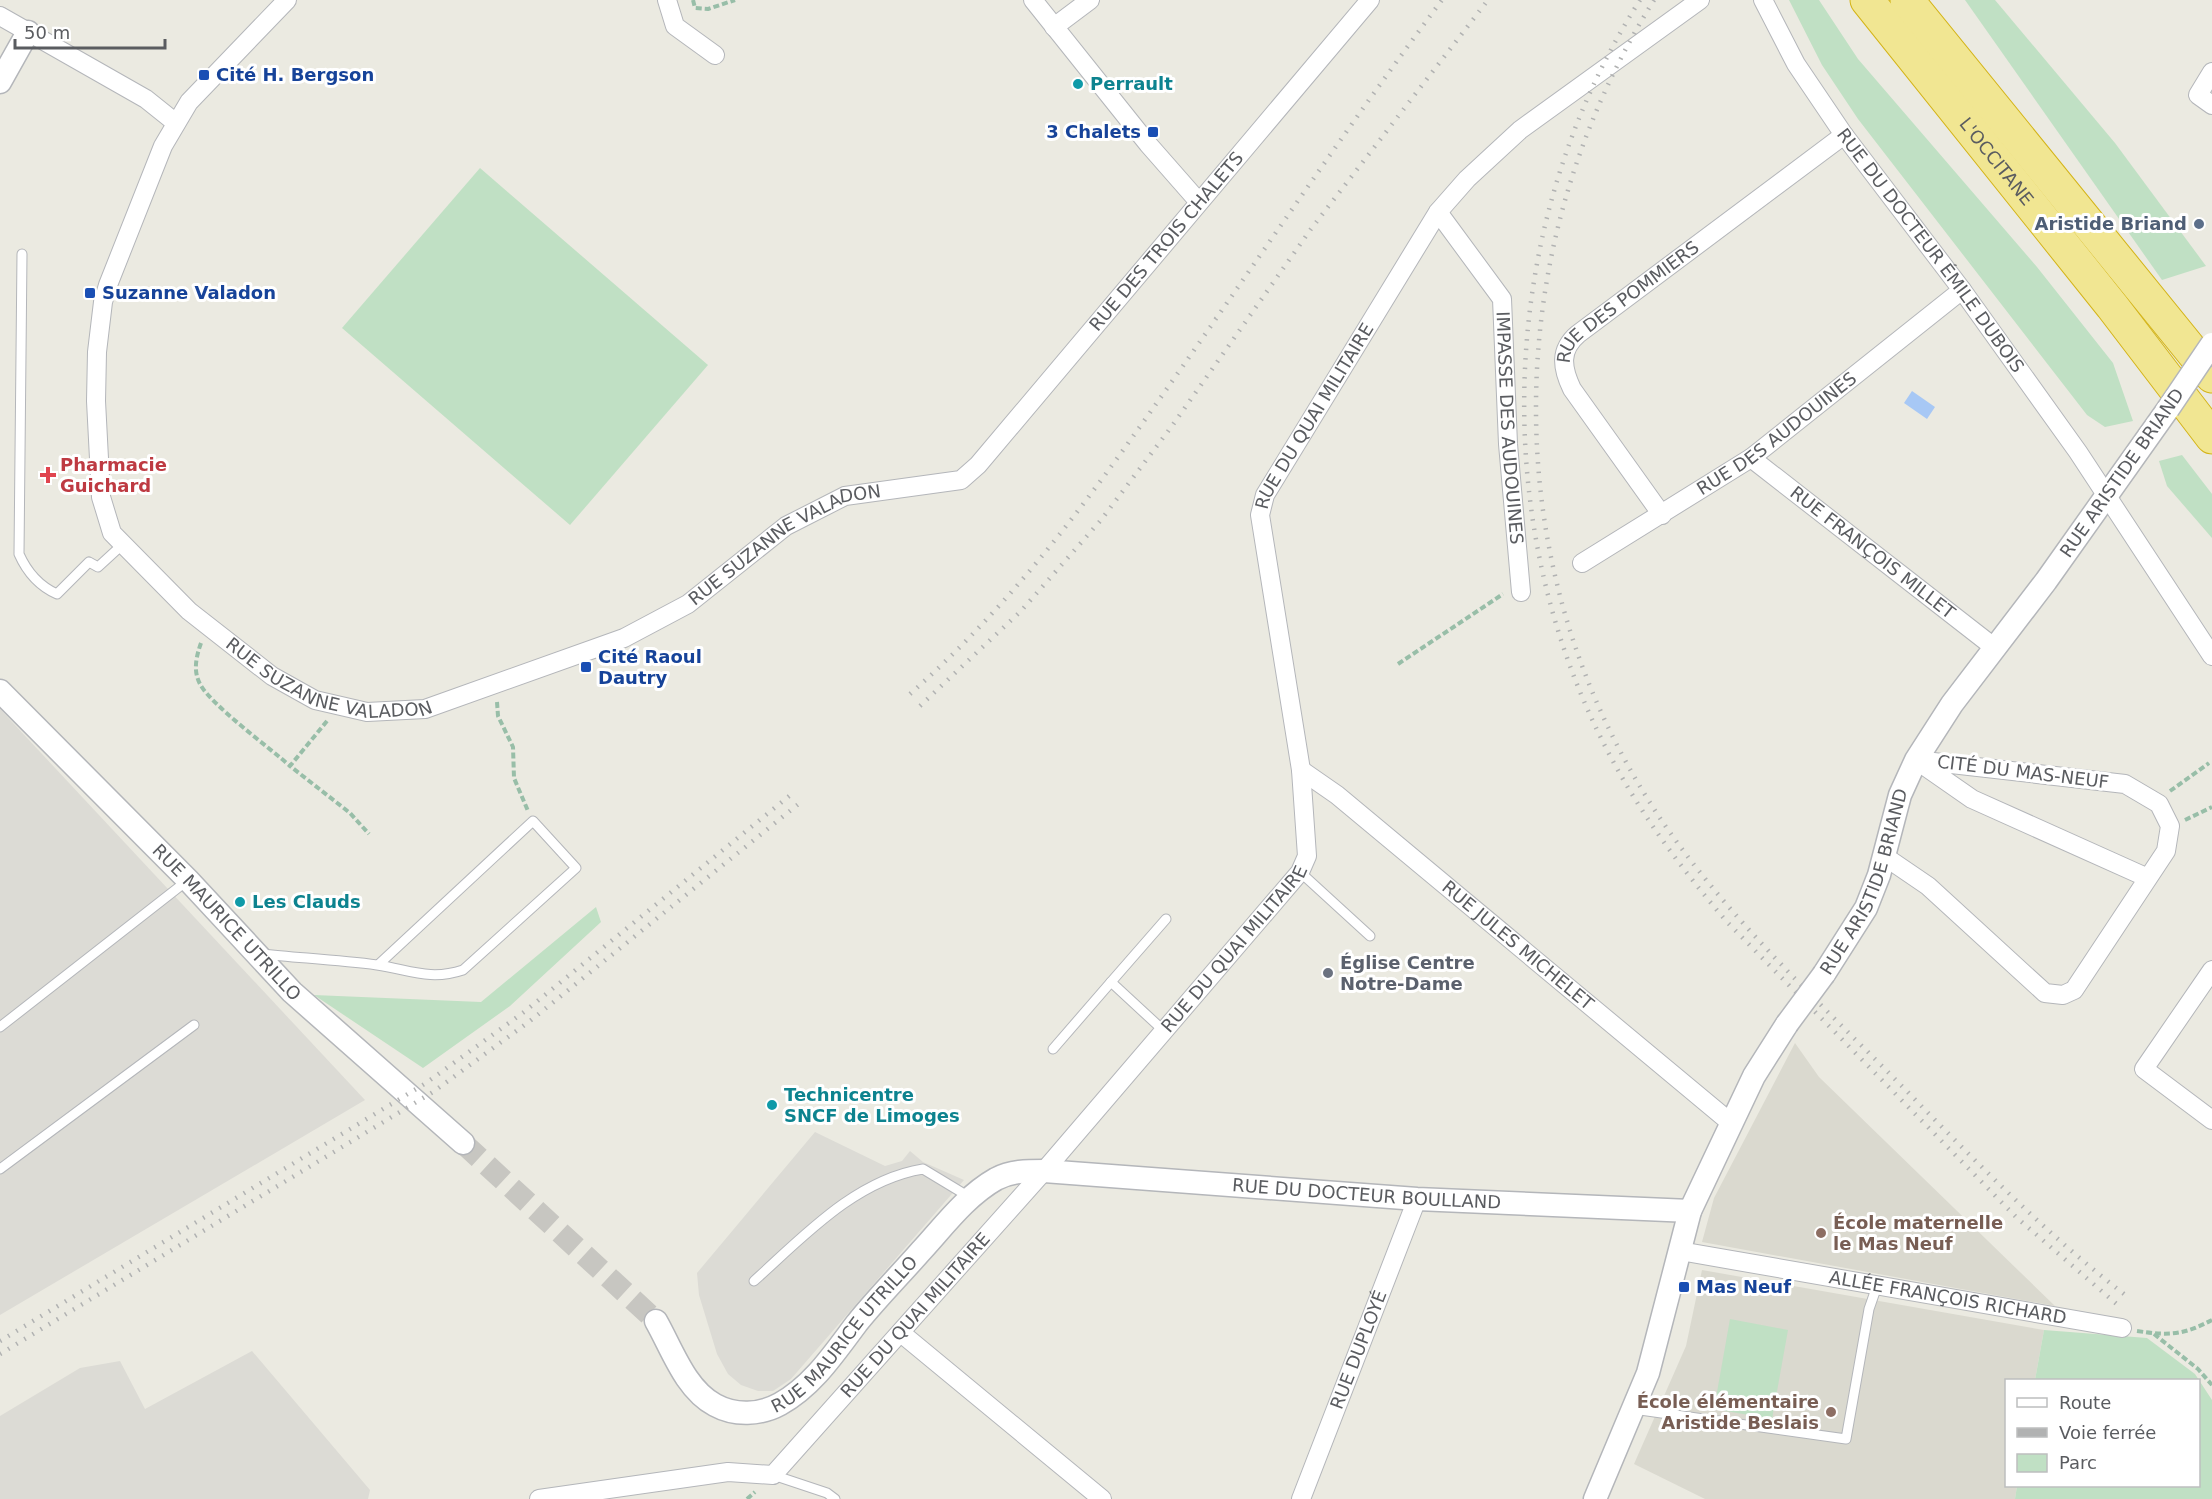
<svg xmlns="http://www.w3.org/2000/svg" width="2212" height="1499" font-family="'DejaVu Sans',sans-serif">
  <style>
    .industrial { fill: #dcdbd5 }
    .education { fill: #dad9cf }
    .green { fill: #c0e0c4 }
    .water { fill: #a7c8f5 }
    .lines { fill: none; stroke-linecap: round; stroke-linejoin: round }
    .tertiary-tunnel { stroke: #c7c6c1; stroke-width: 22; stroke-dasharray: 22 11; stroke-linecap: butt }
    .service-casing { stroke: #b4b6ba; stroke-width: 11 }
    .minor-casing { stroke: #b4b6ba; stroke-width: 20 }
    .tertiary-casing { stroke: #b4b6ba; stroke-width: 25 }
    .motorway-casing { stroke: #d4b418; stroke-width: 35 }
    .path { stroke: #98bea8; stroke-width: 4; stroke-dasharray: 6 3; stroke-linecap: butt }
    .service { stroke: #fff; stroke-width: 9 }
    .minor { stroke: #fff; stroke-width: 18 }
    .tertiary { stroke: #fff; stroke-width: 22 }
    .motorway { stroke: #f1e692; stroke-width: 33 }
    .rail { stroke: #b1b2b2; stroke-width: 4.5; stroke-dasharray: 1.5 8; stroke-linecap: butt }
    .tertiary-bridge-casing { stroke: #b4b6ba; stroke-width: 25; stroke-linecap: butt }
    .tertiary-bridge { stroke: #fff; stroke-width: 22 }
    .transit-dot { fill: #1a4fb4; stroke: #fff; stroke-width: 2 }
    .culture-dot { fill: #0f9aa8; stroke: #fff; stroke-width: 2 }
    .service-dot { fill: #5c6f8a; stroke: #fff; stroke-width: 2 }
    .health-dot { fill: #e0444e; stroke: #fff; stroke-width: 2 }
    .worship-dot { fill: #6b7280; stroke: #fff; stroke-width: 2 }
    .education-dot { fill: #8d6e63; stroke: #fff; stroke-width: 2 }
    .labels { text-anchor: middle; stroke-width: 6; stroke-linejoin: round; paint-order: stroke }
    .transit-label { font-size: 18px; font-weight: bold; fill: #164399; stroke: #fff; text-anchor: start }
    .culture-label { font-size: 18px; font-weight: bold; fill: #0d838f; stroke: #fff; text-anchor: start }
    .street-label { font-size: 18px; fill: #5a5c60; stroke: #fff }
    .service-label { font-size: 18px; font-weight: bold; fill: #4e5e75; stroke: #fff; text-anchor: end }
    .health-label { font-size: 18px; font-weight: bold; fill: #be3a42; stroke: #fff; text-anchor: start }
    .worship-label { font-size: 18px; font-weight: bold; fill: #5b616d; stroke: #fff; text-anchor: start }
    .education-label { font-size: 18px; font-weight: bold; fill: #785e54; stroke: #fff; text-anchor: start }
  </style>
  <rect width="100%" height="100%" fill="#ebeae1"/>
  <g class="industrial">
    <polygon points="0,709 365,1100 0,1315"/>
    <polygon points="815,1132 885,1166 902,1161 910,1151 923,1162 964,1180 791,1379 773,1391 758,1391 741,1385 728,1374 717,1354 699,1295 697,1273"/>
    <polygon points="252,1351 370,1490 368,1499 0,1499 0,1416 80,1368 120,1361 145,1409"/>
  </g>
  <g class="education">
    <polygon points="1795,1043 1819,1077 2055,1306 1702,1242 1714,1198"/>
    <polygon points="1702,1270 2044,1330 2035,1380 2006,1380 2006,1486 2017,1486 2015,1499 1705,1499 1634,1464 1686,1346"/>
  </g>
  <g class="green">
    <polygon points="1789,0 1819,0 1858,59 2037,267 2113,363 2133,421 2105,427 2087,415 1858,119 1822,65"/>
    <polygon points="1965,0 1995,0 2115,143 2206,266 2162,280"/>
    <polygon points="480,168 708,365 570,525 342,328"/>
    <polygon points="2182,455 2212,494 2212,538 2167,486 2159,461"/>
    <polygon points="596,907 601,922 510,1006 423,1068 314,995 481,1002"/>
    <polygon points="1730,1319 1788,1330 1772,1419 1714,1409"/>
    <polygon points="2044,1330 2147,1338 2195,1374 2212,1400 2212,1499 2015,1499 2017,1486 2198,1486 2198,1380 2035,1380"/>
  </g>
  <polygon class="water" points="1912,391 1935,407 1927,419 1904,403"/>
  <g class="lines">
    <polyline class="tertiary-tunnel" points="463,1143 656,1321"/>
    <g class="service-casing">
      <g id="service">
        <path d="M22,254L19,554C27,572 39,586 57,594L89,562L98,567L122,545"/>
        <polyline points="1300,872 1370,936"/>
        <path d="M261,954C300,958 339,960 377,965C410,970 430,981 463,970L576,868L533,821L378,965"/>
        <polyline points="0,1027 188,880"/>
        <polyline points="1164,1031 1111,982 1166,919"/>
        <polyline points="1053,1049 1111,982"/>
        <polyline points="0,1169 194,1025"/>
        <path d="M754,1281C803,1237 855,1180 923,1169L971,1198"/>
        <polyline points="1633,1409 1846,1439 1869,1309 1877,1286"/>
        <polyline points="773,1475 827,1493 835,1499"/>
      </g>
    </g>
    <g class="minor-casing">
      <g id="minor">
        <path id="s1" d="M287,0L189,102L163,146L108,285L103,302L97,352L96,401L101,497L112,533L189,611L272,676L315,700L367,712L425,709L624,638L688,604L786,526L845,496L961,480L978,465L1370,0"/>
        <polyline points="667,0 675,26 715,55"/>
        <polyline points="1033,0 1148,144 1198,201"/>
        <path id="s2" d="M1763,0L1796,64L1844,135L1962,290L2078,452L2212,656"/>
        <polyline points="0,16 146,99 176,123"/>
        <polyline points="1054,27 1090,0"/>
        <polyline points="2212,72 2198,95 2212,105"/>
        <path id="s3" d="M1438,212L1502,299L1508,444L1521,592"/>
        <path id="s4" d="M1751,458L1995,648"/>
        <path id="s5" d="M1662,515L1572,389C1562,368 1559,350 1578,334L1844,135"/>
        <path id="s6" d="M1582,563L1751,458L1962,290"/>
        <path id="s7" d="M1301,770L1337,795L1731,1123"/>
        <polyline points="1884,856 1928,886 2045,993 2063,995 2074,990 2166,851 2170,826 2159,804 2125,784 1916,760 1972,799 2148,878"/>
        <polyline points="2212,970 2144,1069 2212,1120"/>
        <path id="s8" d="M1680,1251L2122,1328"/>
        <polyline points="901,1333 1102,1499"/>
        <path id="s9" d="M539,1499L728,1472L773,1475L1044,1171L1300,872L1307,856L1301,770L1260,515L1265,495L1438,212L1467,179L1520,130L1700,0"/>
        <path id="s10" d="M1301,1499L1417,1199"/>
      </g>
    </g>
    <g class="tertiary-casing">
      <g id="tertiary">
        <polyline points="0,82 28,32"/>
        <path id="s11" d="M0,691L188,880L292,992L463,1143"/>
        <path id="s12" d="M1824,974L1866,908L1879,875L1900,795L1916,760L1952,704L2046,581L2168,409"/>
        <path id="s13" d="M656,1321C672,1349 685,1389 715,1405C735,1416 760,1415 780,1404C813,1386 835,1352 857,1323C877,1298 900,1275 921,1251C944,1226 966,1196 996,1179C1011,1171 1027,1171 1044,1171L1417,1199L1690,1211"/>
        <polyline points="1595,1499 1648,1373 1690,1211 1754,1076 1787,1024"/>
      </g>
    </g>
    <g class="motorway-casing">
      <g id="motorway">
        <path id="s14" d="M1867,0L2112,306L2212,437"/>
        <polyline points="1907,0 2212,376"/>
      </g>
    </g>
    <g class="path">
      <polyline points="693,0 695,8 708,9 735,0"/>
      <path d="M201,643C196,657 193,671 200,684C211,705 270,748 290,766"/>
      <polyline points="1398,664 1503,594"/>
      <polyline points="497,702 498,716 513,747 514,778 528,811"/>
      <polyline points="327,721 290,766 350,813 369,834"/>
      <polyline points="2170,791 2209,763"/>
      <polyline points="2185,820 2212,807"/>
      <path d="M2137,1331C2170,1336 2183,1335 2212,1320"/>
      <polyline points="2154,1334 2198,1369 2212,1385"/>
      <polyline points="747,1499 755,1492"/>
    </g>
    <use href="#service" class="service"/>
    <use href="#minor" class="minor"/>
    <use href="#tertiary" class="tertiary"/>
    <use href="#motorway" class="motorway"/>
    <g class="rail">
      <path d="M1640,0C1499,220 1486,514 1605,746C1638,811 1680,867 1727,922L2016,1217L2120,1307"/>
      <path d="M1654,0C1496,253 1494,575 1664,824C1727,915 1808,992 1886,1070C1964,1149 2040,1230 2128,1297"/>
      <path d="M910,694C1023,594 1099,485 1185,363C1270,242 1353,119 1442,0"/>
      <polyline points="920,706 1021,611 1101,520 1172,426 1311,229 1488,0"/>
      <polyline points="0,1341 426,1083 524,1012 793,793"/>
      <polyline points="0,1354 433,1092 530,1021 801,802"/>
    </g>
    <g class="tertiary-bridge-casing">
      <g id="tertiary-bridge">
        <polyline points="2168,409 2212,344"/>
        <polyline points="1787,1024 1824,974"/>
      </g>
    </g>
    <use href="#tertiary-bridge" class="tertiary-bridge"/>
  </g>
  <g class="transit-dot">
    <rect x="198" y="69" width="12" height="12" rx="3"/>
    <rect x="1147" y="126" width="12" height="12" rx="3"/>
    <rect x="84" y="287" width="12" height="12" rx="3"/>
    <rect x="580" y="661" width="12" height="12" rx="3"/>
    <rect x="1678" y="1281" width="12" height="12" rx="3"/>
  </g>
  <g class="culture-dot">
    <circle cx="1078" cy="84" r="6"/>
    <circle cx="240" cy="902" r="6"/>
    <circle cx="772" cy="1105" r="6"/>
  </g>
  <circle class="service-dot" cx="2199" cy="224" r="6"/>
  <path class="health-dot" d="M45 466h6v6h6v6h-6v6h-6v-6h-6v-6h6z"/>
  <circle class="worship-dot" cx="1328" cy="973" r="6"/>
  <g class="education-dot">
    <circle cx="1821" cy="1233" r="6"/>
    <circle cx="1831" cy="1412" r="6"/>
  </g>
  <g class="labels">
    <g class="transit-label">
      <text x="216" y="81">Cité H. Bergson</text>
      <text x="1141" y="138" text-anchor="end">3 Chalets</text>
      <text x="102" y="299">Suzanne Valadon</text>
      <text x="598" y="663">Cité Raoul<tspan x="598" dy="21">Dautry</tspan></text>
      <text x="1696" y="1293">Mas Neuf</text>
    </g>
    <g class="culture-label">
      <text x="1090" y="90">Perrault</text>
      <text x="252" y="908">Les Clauds</text>
      <text x="784" y="1101">Technicentre<tspan x="784" dy="21">SNCF de Limoges</tspan></text>
    </g>
    <g class="street-label">
      <text dy="6" stroke="none"><textPath href="#s14" startOffset="207">L'OCCITANE</textPath></text>
      <text dy="6" stroke="none"><textPath href="#s1" startOffset="1876">RUE DES TROIS CHALETS</textPath></text>
      <text dy="6" stroke="none"><textPath href="#s2" startOffset="302">RUE DU DOCTEUR ÉMILE DUBOIS</textPath></text>
      <text dy="6" stroke="none"><textPath href="#s5" startOffset="273">RUE DES POMMIERS</textPath></text>
      <text dy="6" stroke="none"><textPath href="#s9" startOffset="1512">RUE DU QUAI MILITAIRE</textPath></text>
      <text dy="6" stroke="none"><textPath href="#s3" startOffset="237">IMPASSE DES AUDOUINES</textPath></text>
      <text dy="6" stroke="none"><textPath href="#s6" startOffset="234">RUE DES AUDOUINES</textPath></text>
      <text transform="translate(2122 473) rotate(-55)" y="6">RUE ARISTIDE BRIAND</text>
      <text dy="6" stroke="none"><textPath href="#s1" startOffset="1368">RUE SUZANNE VALADON</textPath></text>
      <text dy="6" stroke="none"><textPath href="#s4" startOffset="154">RUE FRANÇOIS MILLET</textPath></text>
      <text dy="6" stroke="none"><textPath href="#s1" startOffset="864">RUE SUZANNE VALADON</textPath></text>
      <text transform="translate(2023 772) rotate(7)" y="6">CITÉ DU MAS-NEUF</text>
      <text dy="6" stroke="none"><textPath href="#s12" startOffset="102">RUE ARISTIDE BRIAND</textPath></text>
      <text dy="6" stroke="none"><textPath href="#s11" startOffset="324">RUE MAURICE UTRILLO</textPath></text>
      <text dy="6" stroke="none"><textPath href="#s7" startOffset="279">RUE JULES MICHELET</textPath></text>
      <text dy="6" stroke="none"><textPath href="#s9" startOffset="936">RUE DU QUAI MILITAIRE</textPath></text>
      <text dy="6" stroke="none"><textPath href="#s13" startOffset="858">RUE DU DOCTEUR BOULLAND</textPath></text>
      <text dy="6" stroke="none"><textPath href="#s8" startOffset="272">ALLÉE FRANÇOIS RICHARD</textPath></text>
      <text dy="6" stroke="none"><textPath href="#s9" startOffset="450">RUE DU QUAI MILITAIRE</textPath></text>
      <text dy="6" stroke="none"><textPath href="#s13" startOffset="267">RUE MAURICE UTRILLO</textPath></text>
      <text dy="6" stroke="none"><textPath href="#s10" startOffset="160">RUE DUPLOYÉ</textPath></text>
    </g>
    <g class="service-label">
      <text x="2187" y="230">Aristide Briand</text>
    </g>
    <g class="health-label">
      <text x="60" y="471">Pharmacie<tspan x="60" dy="21">Guichard</tspan></text>
    </g>
    <g class="worship-label">
      <text x="1340" y="969">Église Centre<tspan x="1340" dy="21">Notre-Dame</tspan></text>
    </g>
    <g class="education-label">
      <text x="1833" y="1229">École maternelle<tspan x="1833" dy="21">le Mas Neuf</tspan></text>
      <text x="1819" y="1408" text-anchor="end">École élémentaire<tspan x="1819" dy="21">Aristide Beslais</tspan></text>
    </g>
  </g>
  <rect x="2005" y="1379" width="195" height="108" fill="#ffffff" stroke="#bdbebf" stroke-width="1.5"/>
  <rect x="2017" y="1398" width="30" height="9" fill="#ffffff" stroke="#bdbebf" stroke-width="1.5"/>
  <text x="2059" y="1409" font-size="18" fill="#5a5c60">Route</text>
  <rect x="2017" y="1428" width="30" height="9" fill="#b1b2b2" stroke="#bdbebf" stroke-width="1.5"/>
  <text x="2059" y="1439" font-size="18" fill="#5a5c60">Voie ferrée</text>
  <rect x="2017" y="1454" width="30" height="18" fill="#c0e0c4" stroke="#bdbebf" stroke-width="1.5"/>
  <text x="2059" y="1469" font-size="18" fill="#5a5c60">Parc</text>
  <path d="M15 39v9h150v-9" fill="none" stroke="#5a5c60" stroke-width="3"/>
  <text x="24" y="39" font-size="18" fill="#5a5c60" stroke="#ffffff" stroke-width="4.5" paint-order="stroke">50 m</text>
</svg>
